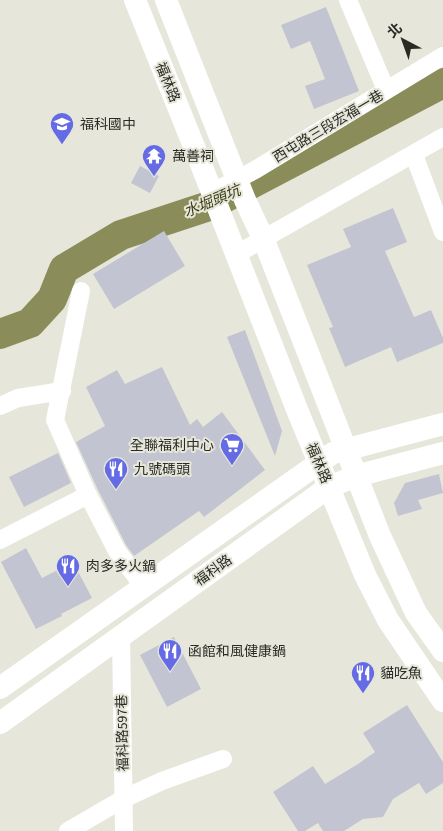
<svg xmlns="http://www.w3.org/2000/svg" width="443" height="831" font-family="'Source Sans 3','Noto Sans TC',sans-serif">
  <style>
    .lines { fill: none; stroke-linecap: round; stroke-linejoin: round }
    .river { stroke: #8a8d59; stroke-width: 30 }
    .building { fill: #c2c5d1 }
    .minor { stroke: #fff; stroke-width: 18 }
    .tertiary { stroke: #fff; stroke-width: 22 }
    .labels { text-anchor: middle; stroke-width: 4; stroke-linejoin: round; paint-order: stroke }
    .street-label { font-size: 14px; fill: #2b2b26; stroke: #e6e7da }
    .poi-label { font-size: 14px; fill: #2b2b26; stroke: #e6e7da; text-anchor: start }
    .water-label { font-size: 15px; font-style: italic; fill: #3a3c12; stroke: #e6e7da }
  </style>
  <rect width="100%" height="100%" fill="#e6e7da"/>
  <g class="lines">
    <polyline class="river" points="0,334 30,323 52,299 64,269 121,235 209,206 443,83"/>
  </g>
  <g class="building">
    <polygon points="326,7 359,91 314,109 305,86 325,79 310,41 291,49 281,25"/>
    <polygon points="140,166 159,176 150,193 131,183"/>
    <polygon points="393,208 407,242 385,251 414,317 431,310 443,338 443,343 397,362 391,347 345,367 329,328 333,327 307,265 351,247 343,229"/>
    <polygon points="164,231 185,266 114,309 93,274"/>
    <polygon points="245,330 282,431 275,456 227,337"/>
    <polygon points="162,367 190,425 197,419 203,427 222,412 265,470 204,517 199,511 134,556 126,545 98,490 76,442 105,426 86,387 117,370 125,384"/>
    <polygon points="58,453 71,483 24,507 9,477"/>
    <polygon points="439,474 443,493 418,500 422,509 398,516 394,503 405,483"/>
    <polygon points="26,548 42,578 73,562 92,598 61,614 62,616 36,629 1,562"/>
    <polygon points="174,637 201,689 167,707 140,655"/>
    <polygon points="407,705 443,762 443,783 426,794 419,783 393,799 383,817 363,819 344,831 323,831 318,823 305,831 298,831 273,792 313,766 325,784 358,764 375,752 363,733"/>
  </g>
  <g class="lines">
    <g class="minor">
      <polyline points="348,0 386,90"/>
      <polyline points="414,155 443,232"/>
      <polyline points="211,193 255,170 443,56"/>
      <polyline points="235,255 443,137"/>
      <polyline points="81,291 55,420 88,495 117,551 144,587"/>
      <polyline points="0,406 18,398 62,391"/>
      <polyline points="0,540 88,495"/>
      <polyline points="121,635 124,831"/>
      <polyline points="68,831 123,799 162,781 223,759"/>
    </g>
    <g class="tertiary">
      <polyline points="135,0 195,149 298,412 365,575 388,620 443,701"/>
      <polyline points="166,0 245,200 263,238 380,536 416,613 443,651"/>
      <polyline points="0,688 333,453 443,424"/>
      <polyline points="0,723 329,487 356,476 443,453"/>
    </g>
  </g>
  <defs>
    <g id="school-pin" transform="scale(1.25)"><path d="M0 17L-7.5 6A9.5 9.5 0 1 1 7.5 6Z" fill="#656be4" stroke="#e6e7da"/><path d="M0-5L7-2L0 1L-7-2ZM-4 1L0 2.5L4 1V4Q0 6-4 4Z" fill="#fff"/></g>
    <g id="temple-pin" transform="scale(1.25)"><path d="M0 17L-7.5 6A9.5 9.5 0 1 1 7.5 6Z" fill="#656be4" stroke="#e6e7da"/><path d="M0-6L5-2H3V0L6.5 2.5H4V6H1.5V3h-3V6H-4V2.5H-6.5L-3 0V-2H-5Z" fill="#fff"/></g>
    <g id="supermarket-pin" transform="scale(1.25)"><path d="M0 17L-7.5 6A9.5 9.5 0 1 1 7.5 6Z" fill="#656be4" stroke="#e6e7da"/><path d="M-6-5.5h2.5l.6 2H6L4.5 2H-2.5L-4.4-4H-6ZM-1.5 3.2a1.3 1.3 0 1 0 .1 0ZM3 3.2a1.3 1.3 0 1 0 .1 0Z" fill="#fff"/></g>
    <g id="restaurant-pin" transform="scale(1.25)"><path d="M0 17L-7.5 6A9.5 9.5 0 1 1 7.5 6Z" fill="#656be4" stroke="#e6e7da"/><path d="M-5-6h1v4h1v-4h1v4h1v-4h1v5L-1.5 .5V6h-2V.5L-5-1ZM5-6V6H3V1.5H1.5Q1.5-4 5-6Z" fill="#fff"/></g>
  </defs>
  <g fill-rule="evenodd">
    <use href="#school-pin" x="62" y="124"/>
    <use href="#temple-pin" x="154" y="156"/>
    <use href="#supermarket-pin" x="232" y="445"/>
    <use href="#restaurant-pin" x="116" y="469"/>
    <use href="#restaurant-pin" x="68" y="566"/>
    <use href="#restaurant-pin" x="170" y="651"/>
    <use href="#restaurant-pin" x="363" y="673"/>
  </g>
  <g class="labels">
    <g class="street-label">
      <text transform="translate(168 82) rotate(68)" y="5">福林路</text>
      <text transform="translate(328 126) rotate(-31)" y="5">西屯路三段宏福一巷</text>
      <text transform="translate(319 463) rotate(67)" y="5">福林路</text>
      <text transform="translate(213 570) rotate(-35)" y="5">福科路</text>
      <text transform="translate(122 733) rotate(-91)" y="5">福科路597巷</text>
    </g>
    <g class="poi-label">
      <text x="80" y="129">福科國中</text>
      <text x="172" y="161">萬善祠</text>
      <text x="214" y="450" text-anchor="end">全聯福利中心</text>
      <text x="134" y="474">九號碼頭</text>
      <text x="86" y="571">肉多多火鍋</text>
      <text x="188" y="656">函館和風健康鍋</text>
      <text x="380" y="678">貓吃魚</text>
    </g>
    <g class="water-label">
      <text transform="translate(212 201) rotate(-23)" y="5">水堀頭坑</text>
    </g>
  </g>
  <g transform="translate(403 40) rotate(319)" stroke="#e6e7da" stroke-width="4" paint-order="stroke">
  <path d="M0-4L9 19L0 12L-9 19Z" fill="#2b2b26"/>
  <text y="-8" font-size="14" font-weight="bold" text-anchor="middle" fill="#2b2b26">北</text>
  </g>
</svg>
